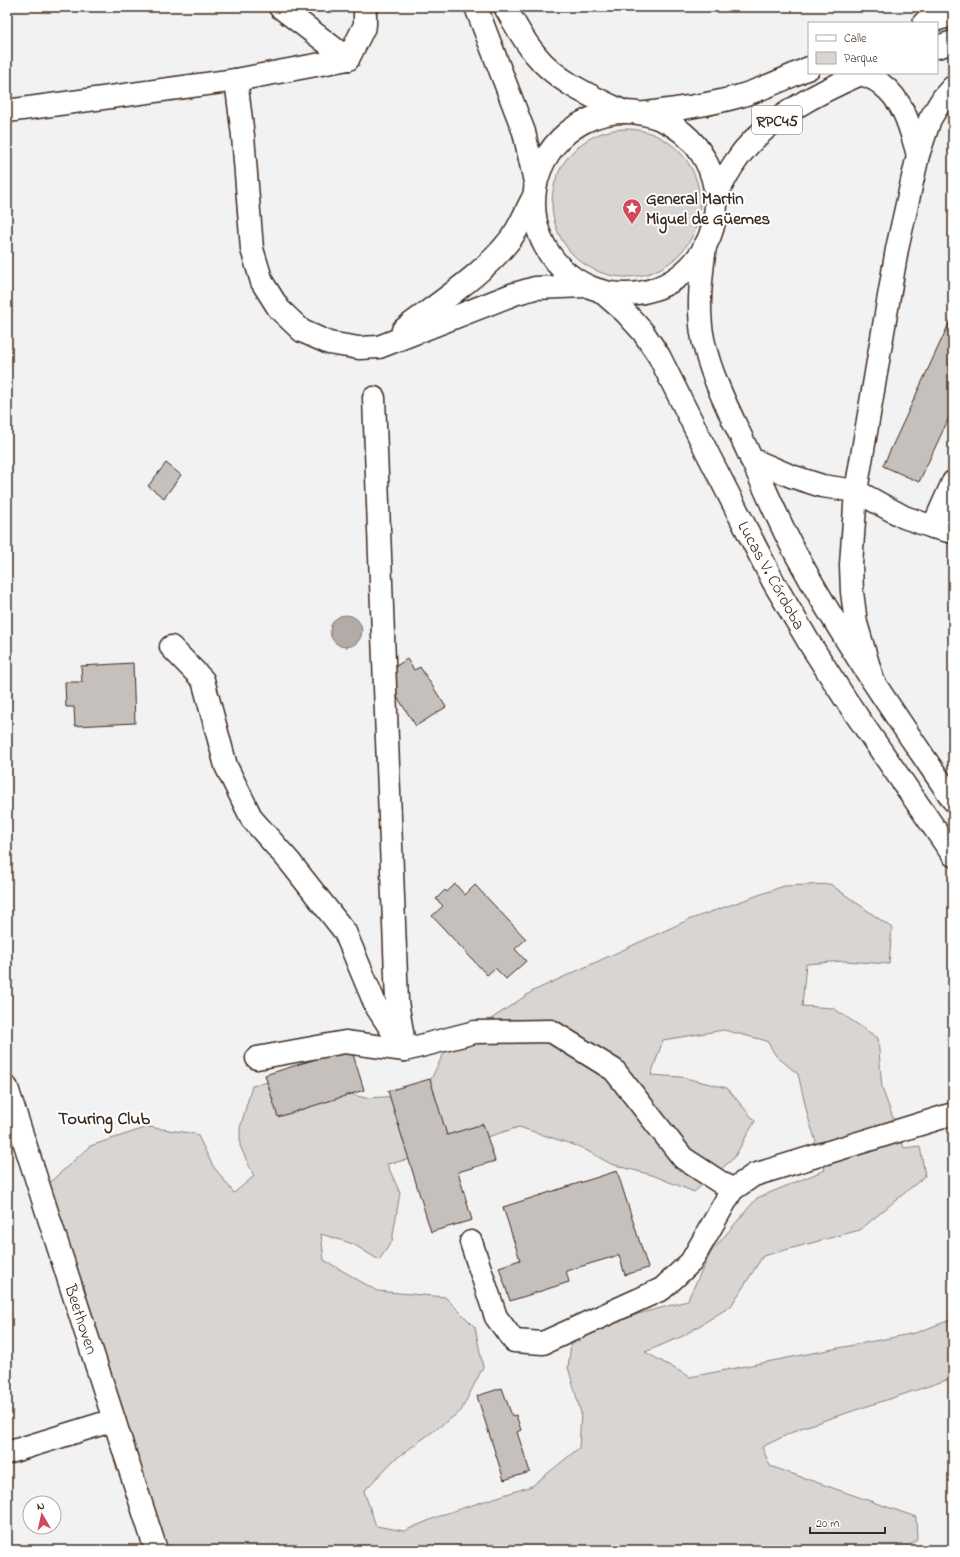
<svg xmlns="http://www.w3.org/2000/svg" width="960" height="1557" font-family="'Indie Flower',sans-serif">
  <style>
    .green { fill: #d8d5d2; stroke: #8a8078; fill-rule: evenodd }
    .water { fill: #b2aba7; stroke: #827770 }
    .building { fill: #c6c0bd; stroke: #3b2a1e }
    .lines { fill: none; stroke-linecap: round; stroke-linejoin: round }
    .minor-casing { stroke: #3b2a1e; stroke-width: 25 }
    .major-casing { stroke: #3b2a1e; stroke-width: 25 }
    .minor { stroke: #fff; stroke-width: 22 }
    .major { stroke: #fff; stroke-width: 22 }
    .labels { text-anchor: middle; stroke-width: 4; stroke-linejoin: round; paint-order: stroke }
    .shield { fill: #fff; stroke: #766a62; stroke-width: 1 }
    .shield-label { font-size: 16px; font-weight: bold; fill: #3b2a1e }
    .poi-label { font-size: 17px; font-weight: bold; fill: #3b2a1e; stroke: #fff; text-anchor: start }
    .street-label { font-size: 17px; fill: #3b2a1e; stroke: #fff }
    .neighbourhood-label { font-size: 18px; font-weight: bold; fill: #3b2a1e; stroke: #fff }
  </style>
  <rect width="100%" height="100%" fill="#f3f2f2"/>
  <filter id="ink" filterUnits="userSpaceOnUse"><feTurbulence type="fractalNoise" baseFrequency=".025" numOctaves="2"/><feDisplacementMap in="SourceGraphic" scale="8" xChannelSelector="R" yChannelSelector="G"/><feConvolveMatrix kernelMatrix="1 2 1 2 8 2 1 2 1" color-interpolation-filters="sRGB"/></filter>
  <g filter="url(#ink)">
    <g class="green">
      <circle cx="626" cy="203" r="74"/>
      <path d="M830,884L892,928L889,964L844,961L806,964L802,1006L833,1008L878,1038L882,1088L904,1148L920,1146L925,1176L860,1230L763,1256L731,1306L683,1336L645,1352L690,1377L915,1333L953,1319V1378L801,1428L762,1447L770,1466L916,1517L917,1539L904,1550H166L109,1376L49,1183L90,1146L148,1127L197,1134L213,1166L234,1193L254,1176L240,1146V1128L252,1086L289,1077L365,1098L423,1095L446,1049L533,991L688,920L784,886ZM724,1030L767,1041L776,1056L798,1074L808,1117L825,1170L757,1198L711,1252L687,1301L638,1314L604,1327L572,1337L568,1367L581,1413L579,1448L532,1486L444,1514L404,1531L376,1526L364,1491L394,1460L461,1411L483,1367L475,1327L445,1297L377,1291L324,1260L321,1234L353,1244L379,1260L392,1241L400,1193L387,1164L434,1154L519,1127L580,1147L611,1164L652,1175L694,1192L734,1158L755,1121L727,1088L681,1077L651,1075L663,1040Z"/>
    </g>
    <circle class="water" cx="346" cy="631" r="16"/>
    <g class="building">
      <polygon points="953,315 953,409 919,482 883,466"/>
      <polygon points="166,463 181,475 164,498 148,486"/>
      <polygon points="407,659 414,670 420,667 446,707 416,726 390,686 397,681 390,670"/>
      <polygon points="133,663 135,723 75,726 74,707 66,707 65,682 82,682 81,666"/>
      <polygon points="455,884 465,895 475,885 526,939 515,949 526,961 506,979 495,968 487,975 432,916 443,906 436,899 445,890 447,892"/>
      <polygon points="351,1048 364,1090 278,1117 265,1075"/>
      <polygon points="430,1079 447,1135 483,1124 495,1161 458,1172 472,1220 431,1232 388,1091"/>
      <polygon points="617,1171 648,1268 625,1275 619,1255 566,1271 569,1282 510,1301 499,1267 520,1260 503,1207"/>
      <polygon points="502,1388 512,1416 516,1415 521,1430 517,1432 530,1472 504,1480 477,1396"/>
    </g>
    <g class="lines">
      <g class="minor-casing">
        <g id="minor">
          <polyline points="280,7 348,59"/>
          <polyline points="348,59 365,25 365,7"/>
          <path d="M862,74C868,77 876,79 881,84C905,102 910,128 918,155"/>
          <polyline points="236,80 243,136 252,249 262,282 279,309 302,331 329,343 359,348 379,347 514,294 535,288 586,286"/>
          <polyline points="7,111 236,80 348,59"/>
          <path d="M403,330C437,304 494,267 516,231C522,221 527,209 533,198"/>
          <polyline points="374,398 397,1002 405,1050"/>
          <polyline points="751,459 791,476 822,486 856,491 904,517 933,527 953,532"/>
          <polyline points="933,527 953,482"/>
          <polyline points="171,647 203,680 226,766 252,819 290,862 345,932 376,1006 400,1043"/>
          <polyline points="871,674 856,623 852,592 851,565 856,491 897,249 918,155 930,119 943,98 953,87"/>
          <polyline points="257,1058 345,1042 405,1050 475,1032 551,1031 614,1070 683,1158 732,1190"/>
          <polyline points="7,1088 156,1550"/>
          <polyline points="471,1242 496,1317 514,1341 543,1343 662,1289 691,1262 732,1190 754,1175 953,1114"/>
          <polyline points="7,1453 114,1420"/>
        </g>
      </g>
      <g class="major-casing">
        <g id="major">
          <polyline points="476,7 524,132 535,182"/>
          <path d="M505,7C514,22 523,40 535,54C557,82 593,97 624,112"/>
          <polyline points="924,23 953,15"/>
          <polyline points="937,47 953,42"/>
          <circle cx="625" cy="203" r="91"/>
          <path d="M646,113C677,109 709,105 740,96C764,89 786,78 809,68"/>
          <path d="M716,196C722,184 728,172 736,161C763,120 819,92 863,73"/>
          <path d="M705,246C701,277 697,309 703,339C711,379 733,418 749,454C765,488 779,523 797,556C843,641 899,720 953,800"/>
          <polyline points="602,292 625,312 643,332 659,356 709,456 774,583 810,644 846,700 953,855"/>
        </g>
      </g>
      <use href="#minor" class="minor"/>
      <use href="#major" class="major"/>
    </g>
  </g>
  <defs>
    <g id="sight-pin" transform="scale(1)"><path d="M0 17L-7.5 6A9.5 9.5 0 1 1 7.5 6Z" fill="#d1495b" stroke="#fff"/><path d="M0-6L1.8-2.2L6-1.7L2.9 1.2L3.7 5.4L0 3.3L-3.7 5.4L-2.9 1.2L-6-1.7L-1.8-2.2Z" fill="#fff"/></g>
  </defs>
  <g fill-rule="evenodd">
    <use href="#sight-pin" x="632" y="208"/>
  </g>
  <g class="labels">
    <rect class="shield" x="752" y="106" width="50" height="28" rx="3"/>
    <g class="shield-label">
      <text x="777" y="126">RPC45</text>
    </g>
    <g class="poi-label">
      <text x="646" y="204">General Martin<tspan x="646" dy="20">Miguel de Güemes</tspan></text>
    </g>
    <g class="street-label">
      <text transform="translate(772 575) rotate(61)" y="6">Lucas V. Córdoba</text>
      <text transform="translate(82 1319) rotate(72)" y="6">Beethoven</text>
    </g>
    <g class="neighbourhood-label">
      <text x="104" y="1124">Touring Club</text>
    </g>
  </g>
  <rect width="960" height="1557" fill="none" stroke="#fff" stroke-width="24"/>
  <rect x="12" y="12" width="936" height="1533" fill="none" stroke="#3b2a1e" stroke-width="1.5" filter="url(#ink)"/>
  <rect x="808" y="22" width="130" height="52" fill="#ffffff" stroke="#b1aaa5"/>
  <rect x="816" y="35" width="20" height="6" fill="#ffffff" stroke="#b1aaa5"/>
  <text x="844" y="42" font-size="12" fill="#3b2a1e">Calle</text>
  <rect x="816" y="52" width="20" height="12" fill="#d8d5d2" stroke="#b1aaa5"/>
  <text x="844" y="62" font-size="12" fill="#3b2a1e">Parque</text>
  <g transform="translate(42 1515) rotate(351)"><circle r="19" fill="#ffffff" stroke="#b1aaa5"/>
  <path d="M0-3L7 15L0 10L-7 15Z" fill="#d1495b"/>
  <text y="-6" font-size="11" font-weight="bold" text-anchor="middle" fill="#3b2a1e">N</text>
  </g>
  <path d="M810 1527v6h75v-6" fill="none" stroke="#3b2a1e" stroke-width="2"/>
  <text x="816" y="1527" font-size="12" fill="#3b2a1e" stroke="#ffffff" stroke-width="3" paint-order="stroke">20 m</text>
</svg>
